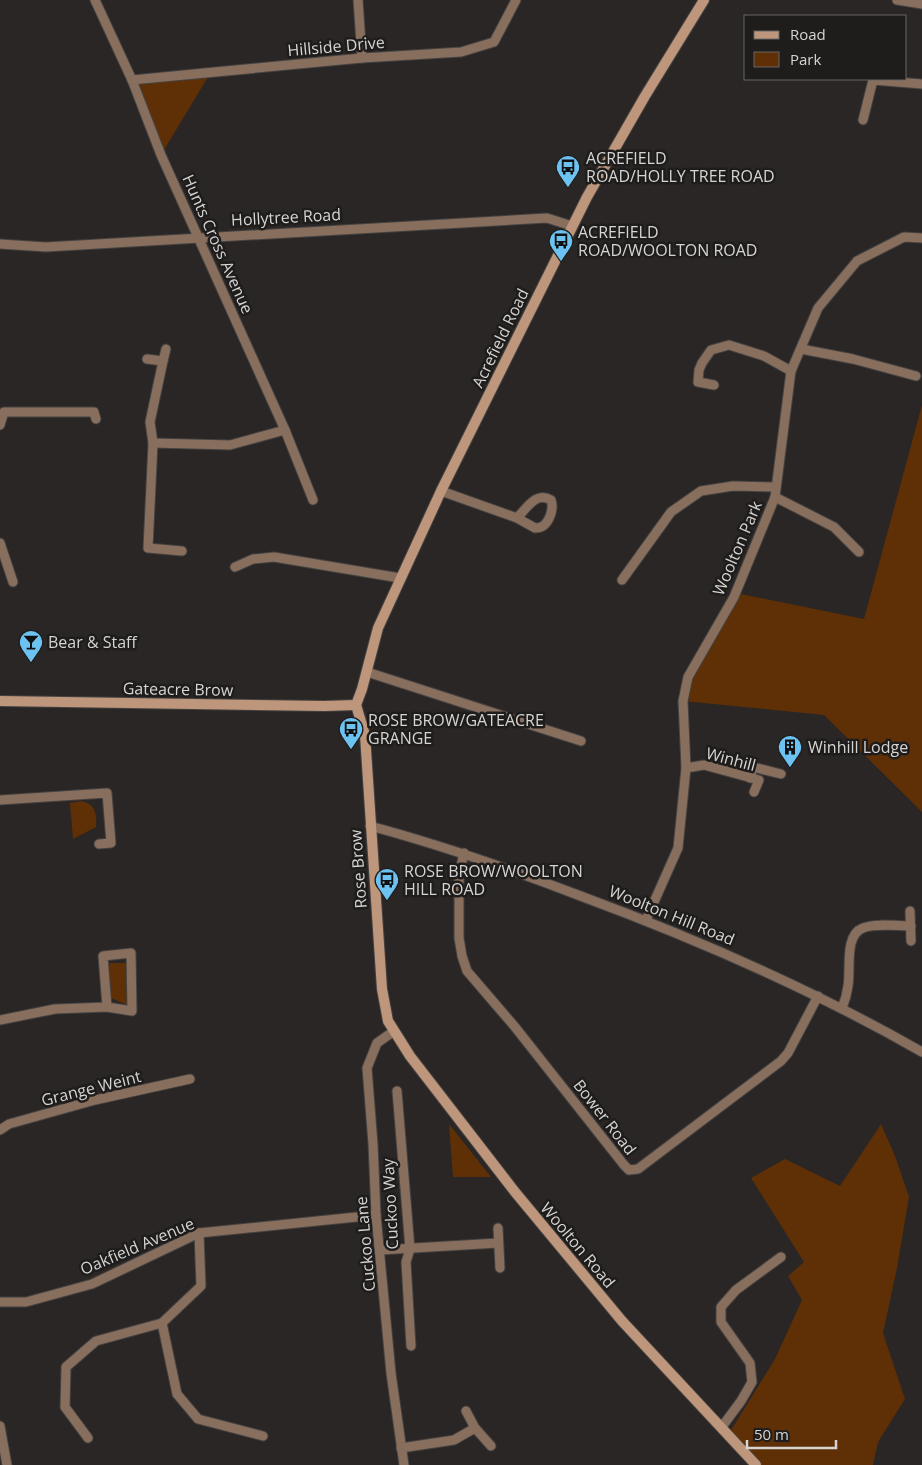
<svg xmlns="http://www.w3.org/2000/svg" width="922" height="1465" font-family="'Open Sans',sans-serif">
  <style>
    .green { fill: #5f2f06 }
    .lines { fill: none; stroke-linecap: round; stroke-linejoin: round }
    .street-casing { stroke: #454241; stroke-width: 11 }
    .secondary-casing { stroke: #454241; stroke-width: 12 }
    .street { stroke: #876e5d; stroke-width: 9 }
    .secondary { stroke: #be967b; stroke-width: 10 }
    .labels { text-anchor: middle; stroke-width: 5; stroke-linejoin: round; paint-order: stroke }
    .street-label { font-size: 16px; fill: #d6d4d3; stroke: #1f1d1b }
    .poi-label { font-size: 16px; fill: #d6d4d3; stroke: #1f1d1b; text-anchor: start }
  </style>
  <rect width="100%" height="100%" fill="#292625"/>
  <g class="green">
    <polygon points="211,72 161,155 132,80"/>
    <polygon points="922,405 922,812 824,715 683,701 697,661 736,593 864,619"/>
    <path d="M81,801C95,804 97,813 96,827L73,839L70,803Z"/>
    <polygon points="109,963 126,963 127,1005 111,998"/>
    <polygon points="449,1124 491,1177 453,1177"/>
    <polygon points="881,1124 895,1156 909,1197 897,1268 883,1333 905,1399 878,1442 873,1465 759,1465 728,1435 775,1359 802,1300 788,1276 804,1262 751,1178 785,1159 840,1186"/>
  </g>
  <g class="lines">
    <g class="street-casing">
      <g id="street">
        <polyline points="95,0 132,80 161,155 285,430 313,500"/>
        <polyline points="358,0 362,58"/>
        <polyline points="897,0 922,4"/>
        <polyline points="132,80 362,58 461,52 494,42 516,0"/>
        <polyline points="863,120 873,80 922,84"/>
        <polyline points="0,244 46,247 547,218 572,226"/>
        <polyline points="801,349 853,359 916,376"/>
        <polyline points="147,359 163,361 150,422 153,443 148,548 182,551"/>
        <polyline points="163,361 166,349"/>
        <polyline points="714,385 698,382 699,370 702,363 711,350 729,345 764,356 791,371"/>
        <polyline points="0,425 4,412 94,412 96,419"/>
        <polyline points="153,443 230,445 285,430"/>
        <path d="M441,491L517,518C527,508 536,491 551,500C554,508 550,521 543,526C540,528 537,528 535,528L517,518"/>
        <polyline points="775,497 834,527 859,552"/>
        <polyline points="0,543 13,582"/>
        <polyline points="235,567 253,559 274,557 400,578"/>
        <polyline points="622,580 671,512 701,491 733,486 775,487"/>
        <polyline points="367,672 581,741"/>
        <polyline points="686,768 704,765 759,780 754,792"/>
        <polyline points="750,778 753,767 781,774"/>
        <polyline points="0,800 107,793 111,843 99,844"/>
        <path d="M370,826C441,845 510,869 578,895C697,939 812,989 922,1052"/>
        <polyline points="464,853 459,875 459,938 462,956 467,971 515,1027 624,1165 629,1170 638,1169 781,1061 788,1053 818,996"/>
        <polyline points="910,911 911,941"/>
        <polyline points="646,920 678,848 686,768 683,701 688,677 734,597 775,497 791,371 818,308 857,261 904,237 922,238"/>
        <path d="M842,1008C845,1001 847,994 848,986C851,969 844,935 863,928C875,923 898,926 911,926"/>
        <polyline points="0,1020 55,1009 107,1007 132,1011 131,953 103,956 107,1007"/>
        <polyline points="394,1031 377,1043 367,1068 373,1144 376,1215 391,1373 404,1465"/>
        <polyline points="397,1091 410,1249 406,1262 411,1346"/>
        <polyline points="0,1130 9,1124 95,1100 190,1079"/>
        <polyline points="498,1228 500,1268"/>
        <polyline points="380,1250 498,1243"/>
        <polyline points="0,1302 26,1302 92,1284 199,1233 376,1215"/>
        <polyline points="162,1323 177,1394 198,1419 263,1436"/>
        <polyline points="466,1411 475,1428 491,1446"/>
        <polyline points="0,1426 7,1465"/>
        <polyline points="721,1428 741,1401 752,1382 750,1363 721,1322 721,1307 736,1290 781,1257"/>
        <polyline points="88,1438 65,1407 66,1367 96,1341 162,1323 201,1286 199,1233"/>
        <polyline points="401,1448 454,1440 475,1428"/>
      </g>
    </g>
    <g class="secondary-casing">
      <g id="secondary">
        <polyline points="0,701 324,706 356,705"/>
        <polyline points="356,705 365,735 382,989 388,1021 410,1056 515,1192 622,1321 756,1465"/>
        <polyline points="356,705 362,689 378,628 441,491 587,197 645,96 704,0"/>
      </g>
    </g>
    <use href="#street" class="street"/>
    <use href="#secondary" class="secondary"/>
  </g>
  <defs>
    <g id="bus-pin" transform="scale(1.25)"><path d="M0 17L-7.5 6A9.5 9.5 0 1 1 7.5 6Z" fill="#6cc3f2" stroke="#1f1d1b"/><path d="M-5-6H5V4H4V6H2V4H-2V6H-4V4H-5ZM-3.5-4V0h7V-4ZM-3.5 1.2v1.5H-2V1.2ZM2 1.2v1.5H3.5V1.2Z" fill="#111"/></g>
    <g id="bar-pin" transform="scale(1.25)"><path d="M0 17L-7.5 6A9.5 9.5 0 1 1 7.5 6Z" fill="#6cc3f2" stroke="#1f1d1b"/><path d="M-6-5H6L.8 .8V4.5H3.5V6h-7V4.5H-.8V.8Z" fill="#111"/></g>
    <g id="building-pin" transform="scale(1.25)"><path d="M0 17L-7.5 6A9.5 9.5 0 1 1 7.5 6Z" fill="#6cc3f2" stroke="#1f1d1b"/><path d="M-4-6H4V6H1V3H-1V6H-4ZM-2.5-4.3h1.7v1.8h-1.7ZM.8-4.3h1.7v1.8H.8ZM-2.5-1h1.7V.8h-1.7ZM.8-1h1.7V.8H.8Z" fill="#111"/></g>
  </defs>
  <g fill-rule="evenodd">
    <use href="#bus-pin" x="568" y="167"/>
    <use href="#bus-pin" x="561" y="241"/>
    <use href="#bar-pin" x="31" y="642"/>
    <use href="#bus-pin" x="351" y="729"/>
    <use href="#building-pin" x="790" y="747"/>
    <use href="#bus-pin" x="387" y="880"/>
  </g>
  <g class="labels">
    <g class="street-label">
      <text transform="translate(336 46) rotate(-5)" y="6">Hillside Drive</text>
      <text transform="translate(286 217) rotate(-3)" y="6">Hollytree Road</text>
      <text transform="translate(218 244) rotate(66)" y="6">Hunts Cross Avenue</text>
      <text transform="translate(500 338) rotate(-64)" y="6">Acrefield Road</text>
      <text transform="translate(737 548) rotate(-67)" y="6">Woolton Park</text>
      <text transform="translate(178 689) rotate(1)" y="6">Gateacre Brow</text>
      <text transform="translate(731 759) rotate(15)" y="6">Winhill</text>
      <text transform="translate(358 869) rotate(-94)" y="6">Rose Brow</text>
      <text transform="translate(672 915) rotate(22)" y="6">Woolton Hill Road</text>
      <text transform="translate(91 1088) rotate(-14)" y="6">Grange Weint</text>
      <text transform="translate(605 1117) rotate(52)" y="6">Bower Road</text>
      <text transform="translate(390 1204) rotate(-93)" y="6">Cuckoo Way</text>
      <text transform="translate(365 1244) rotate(-95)" y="6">Cuckoo Lane</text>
      <text transform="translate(578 1245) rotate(50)" y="6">Woolton Road</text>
      <text transform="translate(137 1246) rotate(-23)" y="6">Oakfield Avenue</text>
    </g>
    <g class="poi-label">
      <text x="586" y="164">ACREFIELD<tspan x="586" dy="18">ROAD/HOLLY TREE ROAD</tspan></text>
      <text x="578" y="238">ACREFIELD<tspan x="578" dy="18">ROAD/WOOLTON ROAD</tspan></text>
      <text x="48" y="648">Bear &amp; Staff</text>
      <text x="368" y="726">ROSE BROW/GATEACRE<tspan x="368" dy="18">GRANGE</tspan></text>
      <text x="808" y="753">Winhill Lodge</text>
      <text x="404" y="877">ROSE BROW/WOOLTON<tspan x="404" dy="18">HILL ROAD</tspan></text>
    </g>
  </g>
  <rect x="744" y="15" width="162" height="65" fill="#1f1d1b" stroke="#686665"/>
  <rect x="754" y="31" width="25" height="8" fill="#be967b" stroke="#686665"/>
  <text x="790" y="40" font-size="15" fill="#d6d4d3">Road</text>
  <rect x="754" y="52" width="25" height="15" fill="#5f2f06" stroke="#686665"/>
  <text x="790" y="65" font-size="15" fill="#d6d4d3">Park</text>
  <path d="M747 1440v8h89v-8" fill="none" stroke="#d6d4d3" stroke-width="2.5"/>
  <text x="754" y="1440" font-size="15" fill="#d6d4d3" stroke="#1f1d1b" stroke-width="4" paint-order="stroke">50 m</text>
</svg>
